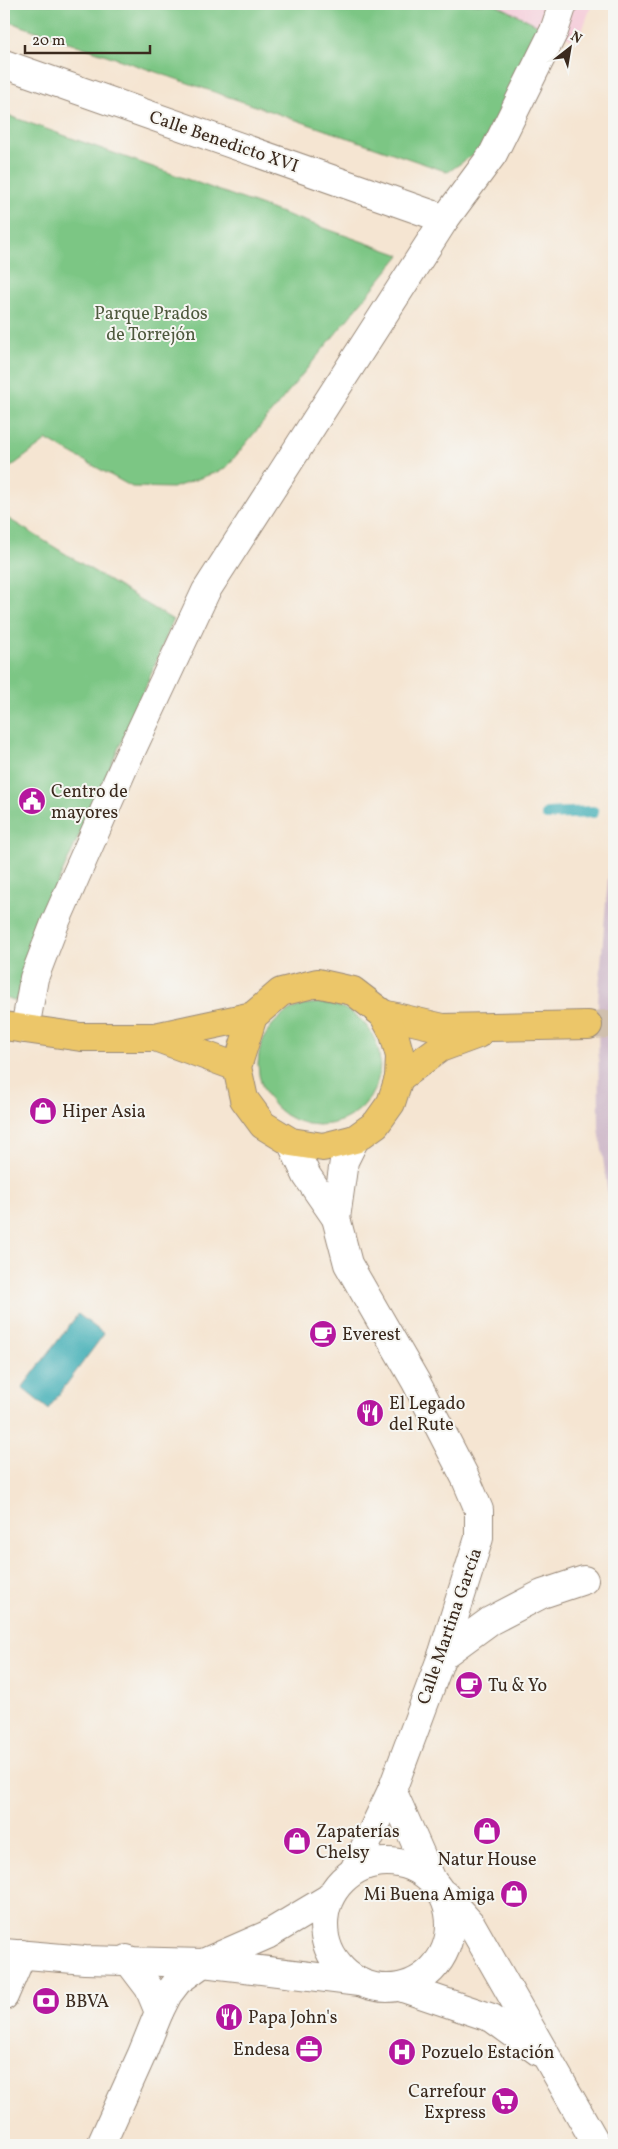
<svg xmlns="http://www.w3.org/2000/svg" width="618" height="2149" font-family="Vollkorn,serif">
  <style>
    .built { fill: #f5cfdb }
    .industrial { fill: #d1bdcc }
    .green { fill: #7bc684; stroke: #5b7851 }
    .water { fill: #3aacb4; stroke: #3a6b69 }
    .lines { fill: none; stroke-linecap: round; stroke-linejoin: round }
    .stream { stroke: #3aacb4; stroke-width: 12 }
    .major-tunnel { stroke: #d0c0ae; stroke-width: 28; stroke-dasharray: 28 14; stroke-linecap: butt }
    .minor-casing { stroke: #988878; stroke-width: 30 }
    .major-casing { stroke: #988878; stroke-width: 30 }
    .minor { stroke: #fff; stroke-width: 28 }
    .major { stroke: #ecc669; stroke-width: 28 }
    .labels { text-anchor: middle; stroke-width: 4; stroke-linejoin: round; paint-order: stroke }
    .street-label { font-size: 18px; fill: #3b2a1e; stroke: #f6f6f2 }
    .park-label { font-size: 18px; fill: #4e593d; stroke: #f6f6f2 }
    .poi-label { font-size: 18px; fill: #3b2a1e; stroke: #f6f6f2; text-anchor: start }
  </style>
  <rect width="100%" height="100%" fill="#f6f6f2"/>
  <filter id="ink" filterUnits="userSpaceOnUse"><feTurbulence type="fractalNoise" baseFrequency=".02" numOctaves="2"/><feDisplacementMap in="SourceGraphic" scale="10" xChannelSelector="R" yChannelSelector="G"/><feConvolveMatrix kernelMatrix="1 2 1 2 8 2 1 2 1" color-interpolation-filters="sRGB"/></filter>
  <filter id="wash" filterUnits="userSpaceOnUse"><feTurbulence type="fractalNoise" baseFrequency=".0096" numOctaves="4" result="noise"/><feDisplacementMap in="SourceGraphic" scale="20" xChannelSelector="R" yChannelSelector="G"/><feGaussianBlur stdDeviation="1.12" result="paint"/><feColorMatrix in="noise" values="0 0 0 0 0 0 0 0 0 0 0 0 0 0 0 0 0 1.4 0 .05"/><feComposite in="paint" operator="in"/></filter>
  <g filter="url(#wash)">
    <rect width="100%" height="100%" fill="#f5e5d2"/>
    <polygon class="built" points="495,4 592,4 578,42 544,28"/>
    <polygon class="industrial" points="614,805 614,1240 599,1128 598,1001"/>
    <g class="green">
      <polygon points="4,4 495,4 544,28 480,150 448,172 4,20"/>
      <polygon points="4,114 400,255 225,469 173,488 132,487 47,440 4,472"/>
      <polygon points="4,516 173,620 142,696 53,893 17,1001 4,997"/>
      <circle cx="319" cy="1064" r="61"/>
    </g>
    <polygon class="water" points="78,1314 104,1334 48,1409 22,1388"/>
    <g class="lines">
      <polyline class="stream" points="547,814 593,812"/>
    </g>
  </g>
  <g filter="url(#ink)">
    <g class="lines">
      <polyline class="major-tunnel" points="588,1025 614,1024"/>
      <g class="minor-casing">
        <g id="minor">
          <polyline points="4,64 445,219"/>
          <polyline points="25,1029 34,978 55,923 125,764 206,591 445,219 493,154 554,31 563,4"/>
          <polyline points="291,1142 307,1176 336,1218 348,1264 416,1382 465,1477 479,1510 479,1538 442,1656 392,1790 354,1870"/>
          <polyline points="336,1218 344,1161 355,1139"/>
          <polyline points="442,1656 490,1621 542,1594 584,1580"/>
          <polyline points="392,1790 432,1880"/>
          <circle cx="387" cy="1925" r="63"/>
          <polyline points="445,1895 471,1924 597,2145"/>
          <polyline points="4,1953 85,1960 203,1963 359,1982"/>
          <polyline points="400,1987 492,2018 539,2052"/>
          <polyline points="4,1996 22,1954"/>
          <polyline points="159,2012 168,1994 178,1981 203,1963 267,1935 329,1898"/>
          <polyline points="101,2145 142,2054 159,2012 149,1988 127,1959"/>
        </g>
      </g>
      <g class="major-casing">
        <g id="major">
          <polyline points="383,1014 443,1028 588,1025"/>
          <polyline points="4,1026 81,1037 155,1037 253,1016 281,992 317,983 353,991 383,1014 394,1034 400,1056 399,1078 391,1103 376,1124 355,1139 323,1147 291,1142 263,1125 244,1099 237,1067 253,1016"/>
          <polyline points="155,1037 237,1067"/>
          <polyline points="399,1078 440,1048 478,1034"/>
        </g>
      </g>
      <use href="#minor" class="minor"/>
      <use href="#major" class="major"/>
    </g>
  </g>
  <defs>
    <g id="civic-disc" transform="scale(1.4375)"><circle r="9.5" fill="#b5179e" stroke="#f6f6f2"/><path d="M-.6-6.5H3V-4.5H.6V-3L4-1V1h2V6H-6V1h2V-1L-.6-3ZM-1.2 2.5V6h2.4V2.5Z" fill="#fff"/></g>
    <g id="shop-disc" transform="scale(1.4375)"><circle r="9.5" fill="#b5179e" stroke="#f6f6f2"/><path d="M-5-2.5h2.3a2.7 3.5 0 0 1 5.4 0H5L5.5 6h-11ZM-1.5-2.5h3a1.5 2.3 0 0 0-3 0Z" fill="#fff"/></g>
    <g id="cafe-disc" transform="scale(1.4375)"><circle r="9.5" fill="#b5179e" stroke="#f6f6f2"/><path d="M-5.5-4.5H6V0H3Q3 3.5 0 3.5H-2.5Q-5.5 3.5-5.5 0ZM3-3.2v2h1.7v-2ZM-6 4.5H4V6H-6Z" fill="#fff"/></g>
    <g id="restaurant-disc" transform="scale(1.4375)"><circle r="9.5" fill="#b5179e" stroke="#f6f6f2"/><path d="M-5-6h1v4h1v-4h1v4h1v-4h1v5L-1.5 .5V6h-2V.5L-5-1ZM5-6V6H3V1.5H1.5Q1.5-4 5-6Z" fill="#fff"/></g>
    <g id="bank-disc" transform="scale(1.4375)"><circle r="9.5" fill="#b5179e" stroke="#f6f6f2"/><path d="M-6-4H6V4H-6ZM0-2.3a2.3 2.3 0 1 0 0 4.6a2.3 2.3 0 1 0 0-4.6Z" fill="#fff"/></g>
    <g id="office-disc" transform="scale(1.4375)"><circle r="9.5" fill="#b5179e" stroke="#f6f6f2"/><path d="M-6-3h4V-5.5h4V-3h4V5H-6ZM-1-4.5V-3h2v-1.5ZM-6 0V1H6V0Z" fill="#fff"/></g>
    <g id="hospital-disc" transform="scale(1.4375)"><circle r="9.5" fill="#b5179e" stroke="#f6f6f2"/><path d="M-5-5h3v3.5h4V-5h3V5h-3V1.5h-4V5h-3Z" fill="#fff"/></g>
    <g id="supermarket-disc" transform="scale(1.4375)"><circle r="9.5" fill="#b5179e" stroke="#f6f6f2"/><path d="M-6-5.5h2.5l.6 2H6L4.5 2H-2.5L-4.4-4H-6ZM-1.5 3.2a1.3 1.3 0 1 0 .1 0ZM3 3.2a1.3 1.3 0 1 0 .1 0Z" fill="#fff"/></g>
  </defs>
  <g fill-rule="evenodd">
    <use href="#civic-disc" x="32" y="801"/>
    <use href="#shop-disc" x="43" y="1111"/>
    <use href="#cafe-disc" x="323" y="1334"/>
    <use href="#restaurant-disc" x="370" y="1413"/>
    <use href="#cafe-disc" x="469" y="1685"/>
    <use href="#shop-disc" x="487" y="1831"/>
    <use href="#shop-disc" x="297" y="1841"/>
    <use href="#shop-disc" x="514" y="1894"/>
    <use href="#bank-disc" x="46" y="2001"/>
    <use href="#restaurant-disc" x="229" y="2017"/>
    <use href="#office-disc" x="309" y="2049"/>
    <use href="#hospital-disc" x="402" y="2052"/>
    <use href="#supermarket-disc" x="505" y="2101"/>
  </g>
  <g class="labels">
    <g class="street-label">
      <text transform="translate(224 141) rotate(19)" y="6">Calle Benedicto XVI</text>
      <text transform="translate(449 1626) rotate(-71)" y="6">Calle Martina García</text>
    </g>
    <g class="park-label">
      <text x="151" y="319">Parque Prados<tspan x="151" dy="21">de Torrejón</tspan></text>
    </g>
    <g class="poi-label">
      <text x="51" y="797">Centro de<tspan x="51" dy="21">mayores</tspan></text>
      <text x="62" y="1117">Hiper Asia</text>
      <text x="342" y="1340">Everest</text>
      <text x="389" y="1409">El Legado<tspan x="389" dy="21">del Rute</tspan></text>
      <text x="488" y="1691">Tu &amp; Yo</text>
      <text x="316" y="1837">Zapaterías<tspan x="316" dy="21">Chelsy</tspan></text>
      <text x="487" y="1865" text-anchor="middle">Natur House</text>
      <text x="495" y="1900" text-anchor="end">Mi Buena Amiga</text>
      <text x="65" y="2007">BBVA</text>
      <text x="248" y="2023">Papa John's</text>
      <text x="290" y="2055" text-anchor="end">Endesa</text>
      <text x="421" y="2058">Pozuelo Estación</text>
      <text x="486" y="2097" text-anchor="end">Carrefour<tspan x="486" dy="21">Express</tspan></text>
    </g>
  </g>
  <rect width="618" height="2149" fill="none" stroke="#f6f6f2" stroke-width="20"/>
  <g transform="translate(570 48) rotate(31)" stroke="#f6f6f2" stroke-width="4" paint-order="stroke">
  <path d="M0-4L9 19L0 12L-9 19Z" fill="#3b2a1e"/>
  <text y="-8" font-size="14" font-weight="bold" text-anchor="middle" fill="#3b2a1e">N</text>
  </g>
  <path d="M25 45v8h125v-8" fill="none" stroke="#3b2a1e" stroke-width="2.5"/>
  <text x="32" y="45" font-size="15" fill="#3b2a1e" stroke="#f6f6f2" stroke-width="4" paint-order="stroke">20 m</text>
</svg>
